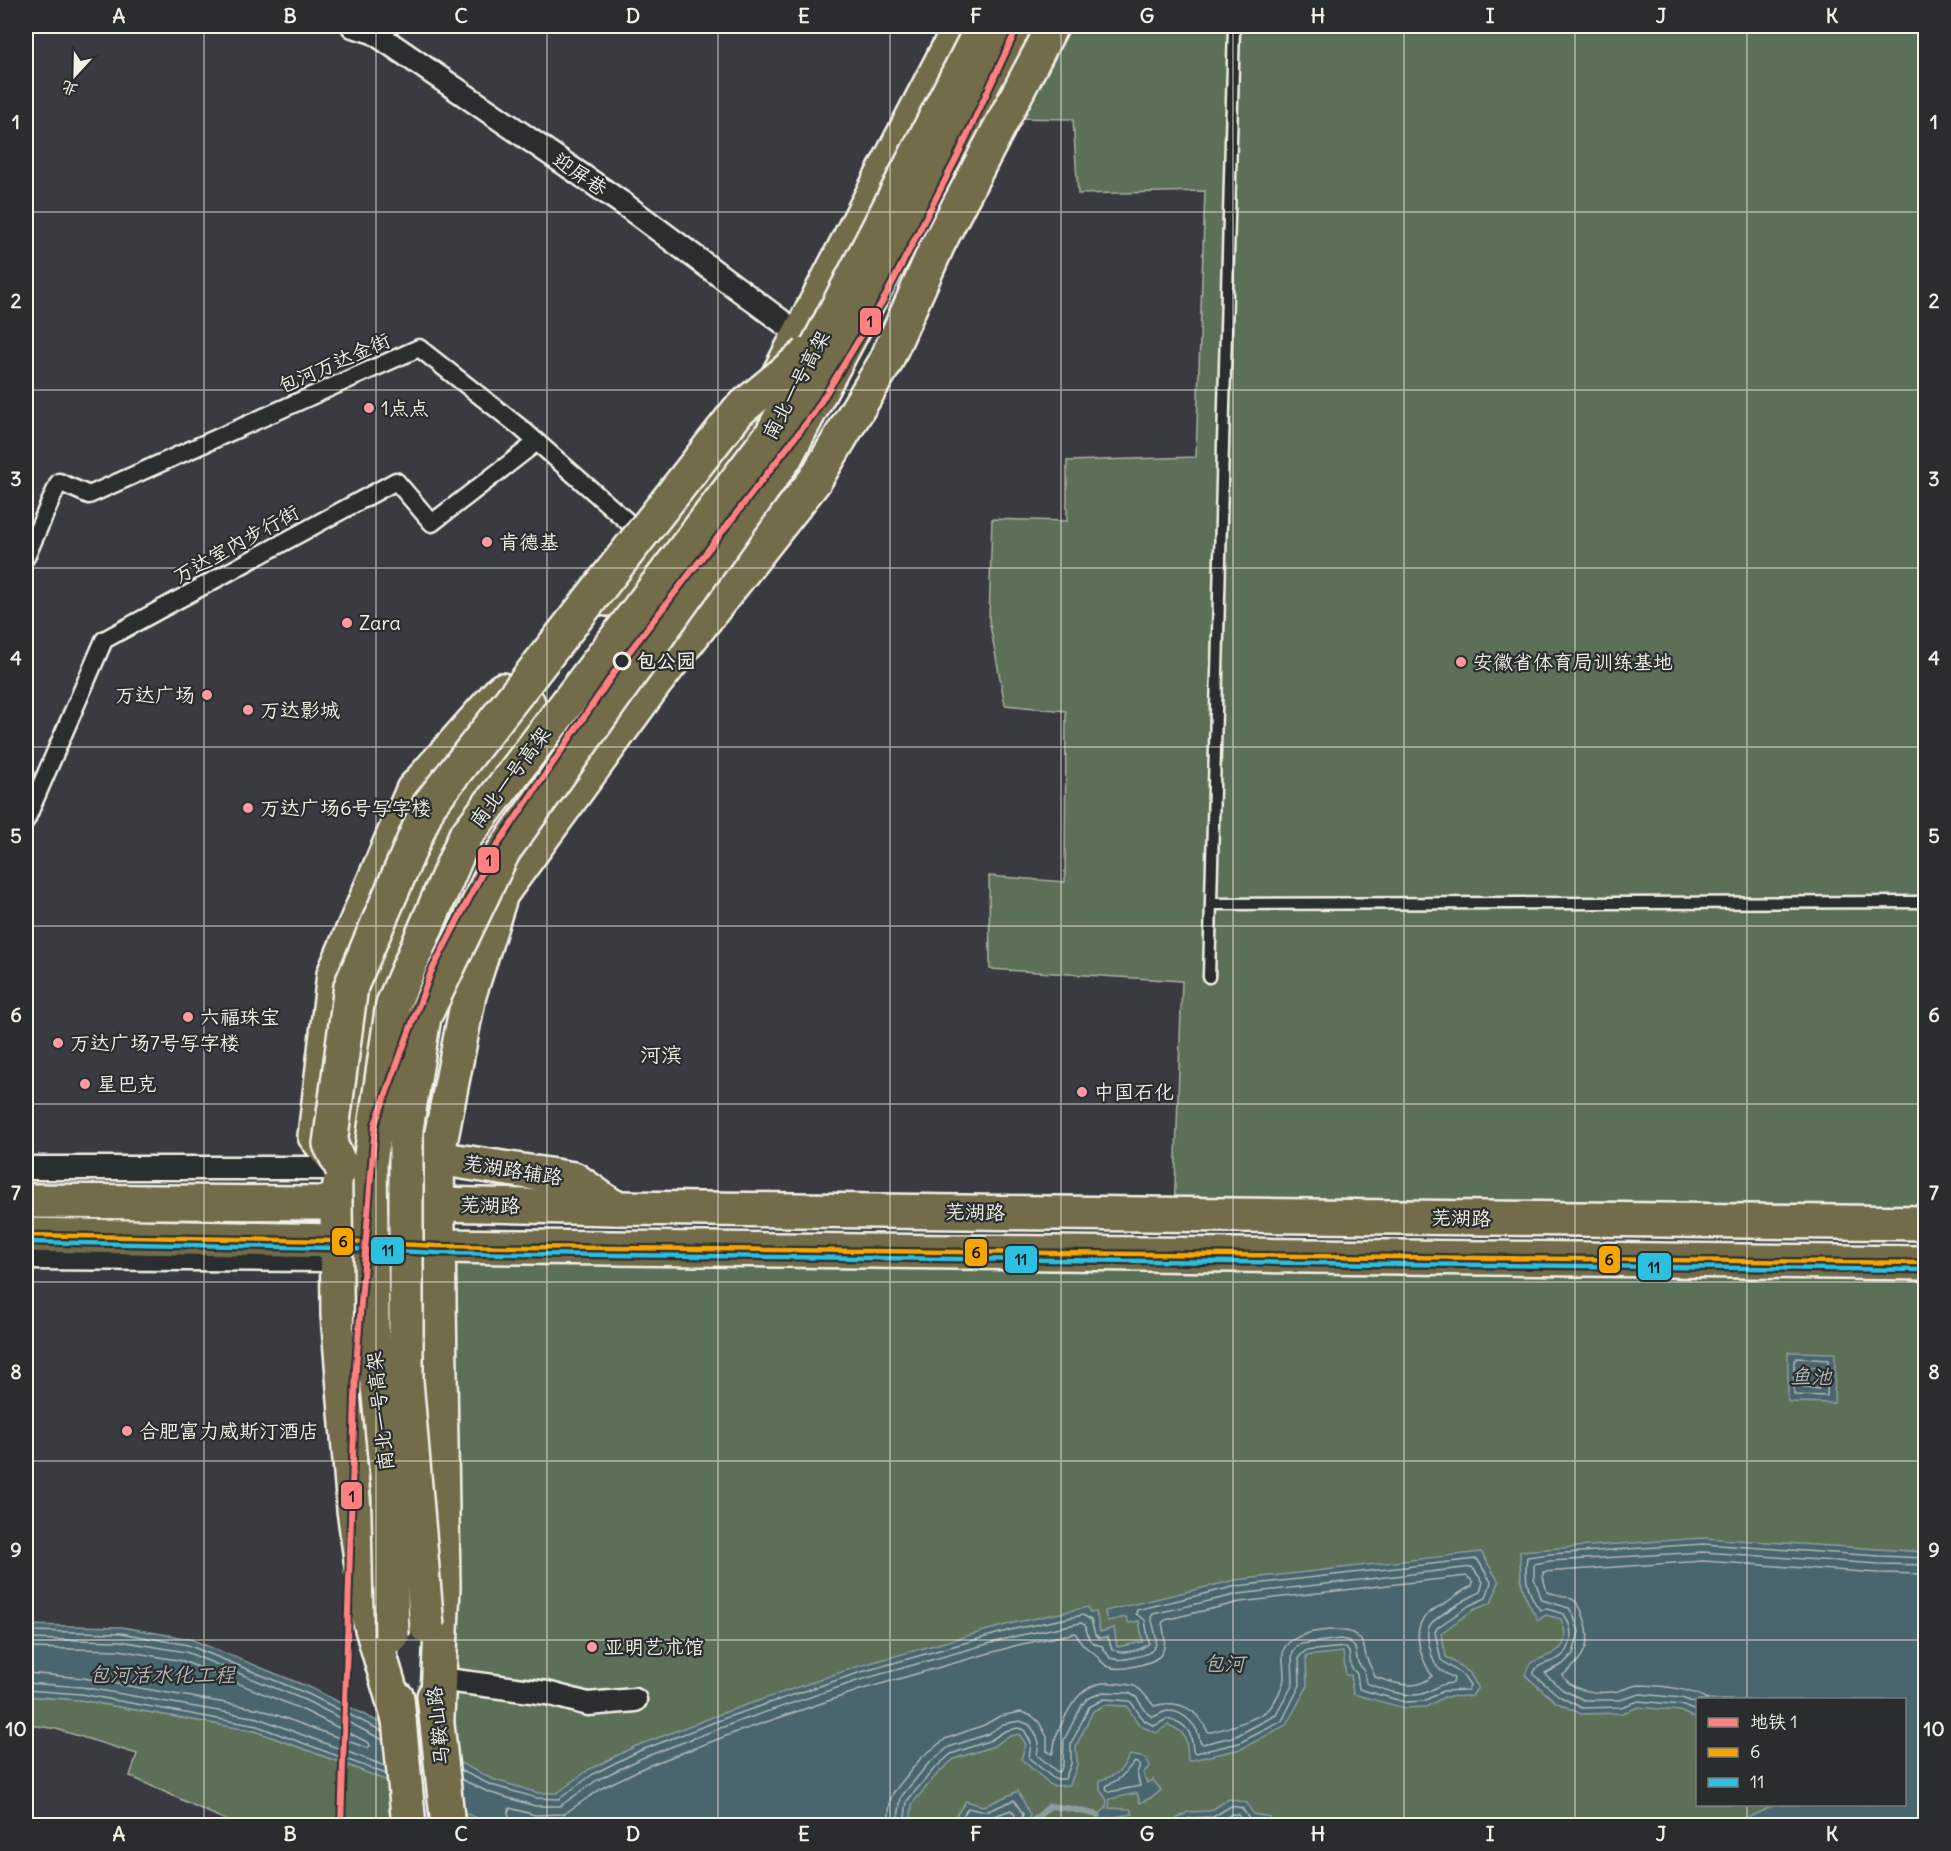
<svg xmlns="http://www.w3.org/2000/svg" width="1951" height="1851" font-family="Delius,'LXGW WenKai TC',sans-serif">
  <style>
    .green { fill: #5c6f59; stroke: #a8b0a0; stroke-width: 1.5; fill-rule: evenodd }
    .water { fill: #49656d; stroke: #8d9d9e; stroke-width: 1.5 }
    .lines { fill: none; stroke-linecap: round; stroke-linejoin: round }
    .shore { stroke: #b0b9b7; stroke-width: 1.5 }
    .stream { stroke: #8d9d9e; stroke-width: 6 }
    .service-casing { stroke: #f4f1e8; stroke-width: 15 }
    .pedestrian-casing { stroke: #f4f1e8; stroke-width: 21 }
    .minor-casing { stroke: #f4f1e8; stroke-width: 27 }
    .primary-casing { stroke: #f4f1e8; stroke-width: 38 }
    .trunk-casing { stroke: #f4f1e8; stroke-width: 38 }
    .service { stroke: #2a2d2e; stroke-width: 10 }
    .pedestrian { stroke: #2a2d2e; stroke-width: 16 }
    .minor { stroke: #2a2d2e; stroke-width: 22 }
    .primary { stroke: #726c4b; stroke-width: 33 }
    .trunk { stroke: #726c4b; stroke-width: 33 }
    .trunk-bridge-casing { stroke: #f4f1e8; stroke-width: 38; stroke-linecap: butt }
    .trunk-bridge { stroke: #726c4b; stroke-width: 33 }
    .bus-1-casing { stroke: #2a2d2e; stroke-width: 9 }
    .bus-2-casing { stroke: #2a2d2e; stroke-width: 9 }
    .bus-1 { stroke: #f7a600; stroke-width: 4.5 }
    .bus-2 { stroke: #2dbfdf; stroke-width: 4.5 }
    .metro-1-casing { stroke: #2a2d2e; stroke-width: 10 }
    .metro-1 { stroke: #ff8080; stroke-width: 6 }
    .grid { fill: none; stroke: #f4f1e8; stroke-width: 1.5; stroke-opacity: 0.55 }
    .poi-dot { fill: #ff9aa2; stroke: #2a2d2e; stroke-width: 2 }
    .stop-dot { fill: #2a2d2e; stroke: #f4f1e8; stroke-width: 3 }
    .labels { text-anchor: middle; stroke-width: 4.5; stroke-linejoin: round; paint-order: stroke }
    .street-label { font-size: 20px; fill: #f4f1e8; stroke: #2a2d2e }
    .poi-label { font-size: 20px; fill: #f4f1e8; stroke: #2a2d2e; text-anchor: start }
    .stop-label { font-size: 20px; font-weight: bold; fill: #f4f1e8; stroke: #2a2d2e; text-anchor: start }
    .neighbourhood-label { font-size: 21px; fill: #f4f1e8; stroke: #2a2d2e }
    .water-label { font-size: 21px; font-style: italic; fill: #b0b9b7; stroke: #2a2d2e }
    .line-badge { stroke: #2a2d2e; stroke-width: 2 }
    .pale-badge-label { font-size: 16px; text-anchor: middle; font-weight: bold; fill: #111 }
    .neatline { fill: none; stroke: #f4f1e8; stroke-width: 2 }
    .grid-label { font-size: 20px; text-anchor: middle; font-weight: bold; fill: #f4f1e8 }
  </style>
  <rect width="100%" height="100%" fill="#3a3b41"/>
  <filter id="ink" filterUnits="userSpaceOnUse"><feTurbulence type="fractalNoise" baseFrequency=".0167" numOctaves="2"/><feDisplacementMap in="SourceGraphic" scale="12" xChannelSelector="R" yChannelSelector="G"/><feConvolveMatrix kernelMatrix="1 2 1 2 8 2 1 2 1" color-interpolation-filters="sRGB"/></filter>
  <g filter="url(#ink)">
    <g class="green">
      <polygon points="1051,26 1925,26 1925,1223 1174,1214 1182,981 990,969 989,876 1065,882 1066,711 1005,705 989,620 992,519 1067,521 1067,461 1196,457 1205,191 1078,194 1073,119 1003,118"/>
      <path d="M437,1246L1925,1263V1825H448ZM1698,1700H1904V1804H1698Z"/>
      <polygon points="26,1696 80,1700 255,1731 353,1767 406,1788 409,1825 236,1825 130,1776 137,1754 56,1729 26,1724"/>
    </g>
    <g class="water">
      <polygon points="1788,1352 1835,1353 1834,1403 1788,1402"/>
      <path d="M1703,1538L1925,1552V1825H1732L1775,1805L1904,1804V1700H1698L1697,1719L1680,1711L1639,1707L1622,1713L1581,1714L1556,1702L1525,1675L1532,1662C1557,1652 1573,1649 1561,1619L1546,1615L1538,1620C1521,1593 1520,1582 1520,1551Z"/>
      <path d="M1481,1552L1499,1582L1491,1603L1473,1610L1441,1633L1446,1657L1469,1672L1478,1687L1472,1696L1444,1697L1426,1707L1404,1708L1353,1694L1351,1675H1346L1343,1652L1306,1656L1307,1687L1286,1725L1241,1749L1188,1761C1187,1743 1188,1731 1168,1725L1156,1733L1139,1725L1127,1706L1105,1705L1093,1711L1076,1746L1077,1765L1070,1785L1052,1786L1021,1759L1026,1744L1019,1734L1007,1737L994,1746L954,1759L938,1773L912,1804L910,1826L494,1825L353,1767L255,1731L80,1700L26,1696V1625L122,1627L190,1639L311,1688L492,1779L538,1793H557L590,1769L636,1746L726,1712L856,1667L1013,1623L1088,1607L1090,1613L1096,1612L1100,1632L1114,1628L1117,1647L1143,1642L1139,1621L1129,1623L1126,1617L1107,1621L1105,1611L1236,1580Z"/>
      <path d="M1130,1755L1146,1758L1150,1766L1143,1773L1147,1783L1153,1780L1161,1790L1154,1796L1140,1803L1137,1793L1110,1799L1109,1808L1130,1809L1133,1814L1101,1819L1098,1815L1106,1808L1107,1800L1100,1790V1780C1118,1775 1121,1772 1130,1755Z"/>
      <polygon points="1018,1791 1030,1815 1025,1825 949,1825 966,1801 982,1806 987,1805"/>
      <polygon points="1229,1799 1247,1803 1253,1814 1270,1817 1274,1825 1166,1825 1188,1812 1210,1811"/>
    </g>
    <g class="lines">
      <g class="shore">
        <polygon points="1797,1358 1828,1360 1827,1396 1794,1395 1794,1361"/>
        <polygon points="1804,1366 1821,1368 1819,1389 1802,1387 1801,1369"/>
        <polyline points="26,1631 121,1633 188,1645 308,1694 382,1731"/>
        <polyline points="26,1639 120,1641 186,1652 305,1700 383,1740"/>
        <polyline points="26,1648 119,1650 183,1661 301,1709 369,1743 370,1746 367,1748 260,1709 83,1678 26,1673"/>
        <polyline points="26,1683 82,1687 258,1718 385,1766"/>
        <polyline points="26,1690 81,1694 257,1726 386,1774"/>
        <path d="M1709,1700C1688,1688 1665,1686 1641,1685C1632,1685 1626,1689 1618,1691C1601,1694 1571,1693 1563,1675C1582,1661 1594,1642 1584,1618C1582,1611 1580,1605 1575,1601C1567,1595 1556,1595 1547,1592L1543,1577V1572L1703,1561L1878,1573L1926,1574"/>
        <polyline points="1698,1704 1682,1698 1640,1694 1620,1700 1584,1700 1563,1690 1546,1675 1545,1673 1563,1664 1573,1654 1579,1632 1573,1614 1569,1608 1542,1600 1534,1578 1534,1564 1551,1561 1703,1552 1879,1564 1926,1565"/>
        <path d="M1698,1712L1681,1705L1639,1701L1621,1707L1582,1708L1559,1696L1534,1675V1672C1539,1662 1550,1664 1559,1658C1575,1648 1573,1628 1564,1614L1547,1609L1540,1610C1528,1595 1524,1576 1527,1557L1550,1554L1703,1544L1879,1556L1926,1558"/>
        <path d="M1135,1762L1140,1765L1137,1773L1140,1786L1109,1792L1106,1788L1107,1785C1124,1778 1123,1773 1135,1762Z"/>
        <path d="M460,1770L491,1785L537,1798L559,1799L593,1774L639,1751L728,1717L858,1673L1014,1629L1083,1615L1091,1620L1095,1635L1100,1638L1108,1637L1112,1649C1121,1655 1142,1651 1149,1643L1145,1620L1136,1614L1137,1610L1237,1586L1476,1559L1478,1560L1491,1582L1486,1598L1470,1605L1438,1627L1435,1632L1441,1660L1464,1676L1470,1685L1468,1690L1443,1691L1424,1701L1405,1702L1359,1689L1357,1674L1351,1667L1349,1652L1345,1647L1305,1651L1299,1657L1300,1685L1282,1721L1239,1743L1196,1753L1193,1751C1192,1733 1187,1722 1167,1719L1154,1726L1144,1720L1130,1701L1104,1699L1089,1707L1071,1744V1764L1065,1779H1054L1029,1758L1031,1742L1024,1730L1018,1728L1005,1731L991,1740L951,1754L934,1769L907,1801L904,1826"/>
        <path d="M461,1779L488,1792L535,1806H560L597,1780L642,1758L731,1724L860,1680L1016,1636L1081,1623L1085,1625L1089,1639L1095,1644L1102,1646L1110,1658C1119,1661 1126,1659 1135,1657C1163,1652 1157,1640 1151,1617L1153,1614L1239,1594L1472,1567L1483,1582L1480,1592C1470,1597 1432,1618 1429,1627C1425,1634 1432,1662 1438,1668C1442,1672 1449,1675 1454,1678L1453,1683C1436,1684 1435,1690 1422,1694C1405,1698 1382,1689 1366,1683L1364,1670L1358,1663L1355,1648L1349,1641L1340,1639L1301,1644L1295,1648L1292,1655L1293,1684L1276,1715L1236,1736L1203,1744L1200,1742C1199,1727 1184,1710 1167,1711C1162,1712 1158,1715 1153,1717L1148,1714L1136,1697L1129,1693L1103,1692L1087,1699L1082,1705L1064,1740L1063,1763L1060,1772L1056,1771L1037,1755L1039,1743L1037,1737L1030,1725L1020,1721L1003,1724L988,1734L949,1747L928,1764L901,1797L897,1826"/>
        <path d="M511,1826L508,1812L510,1808L535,1815L564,1814L602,1788L645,1767L734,1733L863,1689L1018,1645L1075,1633C1084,1646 1081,1644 1094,1653C1099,1657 1101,1663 1107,1666C1115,1670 1123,1669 1131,1667C1161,1661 1170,1655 1162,1623L1165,1620L1240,1602L1467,1576L1473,1582L1472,1586C1462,1590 1456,1596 1447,1602C1440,1606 1430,1611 1424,1618C1411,1633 1423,1662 1432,1676C1417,1692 1393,1683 1375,1677C1373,1670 1368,1663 1366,1656C1364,1648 1364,1642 1357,1636C1344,1624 1294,1631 1285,1647C1280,1657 1285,1668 1284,1679C1283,1686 1275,1702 1270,1708C1261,1718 1225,1729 1211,1732H1208C1197,1708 1178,1699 1154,1706C1137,1685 1140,1685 1112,1683C1080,1680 1067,1711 1056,1736C1054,1742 1055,1749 1052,1754L1047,1751V1737L1039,1722L1032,1716L1021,1712L1000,1716L984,1725L945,1739L921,1758L893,1793L890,1801L888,1826"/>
        <polyline points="957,1826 968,1808 980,1811 988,1811 1014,1800 1023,1814 1020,1826"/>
        <polyline points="966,1826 972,1817 989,1818 1011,1810 1015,1815 1012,1826"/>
        <polyline points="1177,1826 1190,1818 1213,1817 1231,1806 1242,1808 1249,1819 1265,1822 1267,1826"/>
        <polyline points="1191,1826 1214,1824 1232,1814 1238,1815 1246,1826"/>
      </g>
      <polyline class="stream" points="1030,1826 1033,1821 1050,1806 1072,1809 1098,1815"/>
      <g class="service-casing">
        <g id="service">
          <polyline points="1211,904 1926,902"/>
          <polyline points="1209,977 1234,26"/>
        </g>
      </g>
      <g class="pedestrian-casing">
        <g id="pedestrian">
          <polyline points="26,557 59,482 89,495 419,348 521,428 645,537"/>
          <polyline points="26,820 104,640 396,481 432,523 537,442"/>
        </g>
      </g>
      <g class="minor-casing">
        <g id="minor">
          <polyline points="353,26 373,32 625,205 800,335"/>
          <polyline points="26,1168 342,1168"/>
          <polyline points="26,1258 338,1260"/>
          <polyline points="439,1679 547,1693 588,1704 635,1700"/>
        </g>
      </g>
      <g class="primary-casing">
        <g id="primary">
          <polyline points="437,1158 574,1179 615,1208"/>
          <polyline points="26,1201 436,1204 615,1208 1926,1223"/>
          <polyline points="26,1235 336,1241 437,1246 1926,1263"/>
        </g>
      </g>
      <g class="trunk-casing">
        <g id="trunk">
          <polyline points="607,599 656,547 754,422 960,26"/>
          <polyline points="328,1152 315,1136 334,974 413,790 502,690"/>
          <polyline points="434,1696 448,1826"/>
          <polyline points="397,1698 409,1826"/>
          <polyline points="437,1717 443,1587 437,1158 469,995 501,894 655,683 815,480 885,363 938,244 1051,26"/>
          <polyline points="399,1720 370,1622 354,1510 338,1315 337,1203 373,976 445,819 528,703"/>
        </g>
      </g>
      <use href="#service" class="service"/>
      <use href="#pedestrian" class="pedestrian"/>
      <use href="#minor" class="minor"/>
      <use href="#primary" class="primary"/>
      <use href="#trunk" class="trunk"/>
      <g class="trunk-bridge-casing">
        <g id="trunk-bridge">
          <polyline points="342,1168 330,1144 351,986 429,805 738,411 807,354"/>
          <polyline points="427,1627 406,1381 406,1129 424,1017 503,852 785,458 1014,26"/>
          <polyline points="392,1636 389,1496 372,1326 370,1162 393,1004 465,837 772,434 983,26"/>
        </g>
      </g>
      <use href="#trunk-bridge" class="trunk-bridge"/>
      <g class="bus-1-casing">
        <polyline id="bus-1" points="26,1235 336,1241 437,1246 1926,1263"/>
      </g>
      <g class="bus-2-casing">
        <polyline id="bus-2" points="26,1242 336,1248 437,1253 1926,1270"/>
      </g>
      <use href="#bus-1" class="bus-1"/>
      <use href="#bus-2" class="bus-2"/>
      <g class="metro-1-casing">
        <polyline id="metro-1" points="341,1826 356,1366 375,1124 431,972 494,850 622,661 814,413 885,297 957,157 1018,26"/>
      </g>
      <use href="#metro-1" class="metro-1"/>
    </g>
  </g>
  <path class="grid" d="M204,26V1826M376,26V1826M547,26V1826M718,26V1826M890,26V1826M1061,26V1826M1233,26V1826M1404,26V1826M1575,26V1826M1747,26V1700M26,212H1926M26,390H1926M26,568H1926M26,747H1926M26,926H1926M26,1104H1926M26,1282H1926M26,1461H1926M26,1640H1926M1747,1804V1826"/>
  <g class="poi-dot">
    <circle cx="369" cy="408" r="6"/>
    <circle cx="487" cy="542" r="6"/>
    <circle cx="347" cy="623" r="6"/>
    <circle cx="1461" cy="662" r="6"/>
    <circle cx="207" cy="695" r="6"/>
    <circle cx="248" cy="710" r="6"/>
    <circle cx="248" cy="808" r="6"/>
    <circle cx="188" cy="1017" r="6"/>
    <circle cx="58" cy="1043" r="6"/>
    <circle cx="85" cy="1084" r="6"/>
    <circle cx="1082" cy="1092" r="6"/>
    <circle cx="127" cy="1431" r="6"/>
    <circle cx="592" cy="1647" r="6"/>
  </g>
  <circle class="stop-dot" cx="622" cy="661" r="8"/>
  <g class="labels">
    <g class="street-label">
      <text transform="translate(580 174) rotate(34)" y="7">迎屏巷</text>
      <text transform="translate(334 363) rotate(-24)" y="7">包河万达金街</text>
      <text transform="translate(796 385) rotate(-62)" y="7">南北一号高架</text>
      <text transform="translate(236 544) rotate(-29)" y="7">万达室内步行街</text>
      <text transform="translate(510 777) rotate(-53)" y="7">南北一号高架</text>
      <text transform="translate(513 1170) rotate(9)" y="7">芜湖路辅路</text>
      <text transform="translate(490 1205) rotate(1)" y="7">芜湖路</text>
      <text transform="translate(975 1212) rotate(1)" y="7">芜湖路</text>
      <text transform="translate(1461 1218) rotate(1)" y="7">芜湖路</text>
      <text transform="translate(380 1411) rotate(-96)" y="7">南北一号高架</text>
      <text transform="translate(438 1726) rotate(-96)" y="7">马鞍山路</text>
    </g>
    <g class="poi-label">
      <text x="381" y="415">1点点</text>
      <text x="499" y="549">肯德基</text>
      <text x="359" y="630">Zara</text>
      <text x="1473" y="669">安徽省体育局训练基地</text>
      <text x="195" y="702" text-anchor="end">万达广场</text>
      <text x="260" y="717">万达影城</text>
      <text x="260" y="815">万达广场6号写字楼</text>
      <text x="200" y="1024">六福珠宝</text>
      <text x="70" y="1050">万达广场7号写字楼</text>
      <text x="97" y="1091">星巴克</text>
      <text x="1094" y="1099">中国石化</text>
      <text x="139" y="1438">合肥富力威斯汀酒店</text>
      <text x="604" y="1654">亚明艺术馆</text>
    </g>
    <g class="stop-label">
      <text x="636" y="668">包公园</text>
    </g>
    <g class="neighbourhood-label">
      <text x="661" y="1062">河滨</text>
    </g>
    <g class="water-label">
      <text x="1811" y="1384">鱼池</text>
      <text x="1224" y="1671">包河</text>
      <text x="162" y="1682">包河活水化工程</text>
    </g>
  </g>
  <g class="line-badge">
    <rect x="859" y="307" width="23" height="29" rx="6" fill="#ff8080"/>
    <rect x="477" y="846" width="23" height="28" rx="6" fill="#ff8080"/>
    <rect x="331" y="1227" width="23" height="29" rx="6" fill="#f7a600"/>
    <rect x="370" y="1236" width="35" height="29" rx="6" fill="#2dbfdf"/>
    <rect x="964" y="1238" width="24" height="29" rx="6" fill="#f7a600"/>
    <rect x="1598" y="1245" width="23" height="29" rx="6" fill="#f7a600"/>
    <rect x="1004" y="1245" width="34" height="29" rx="6" fill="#2dbfdf"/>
    <rect x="1637" y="1252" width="35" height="29" rx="6" fill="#2dbfdf"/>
    <rect x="340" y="1481" width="23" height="29" rx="6" fill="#ff8080"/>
  </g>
  <g class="pale-badge-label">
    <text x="870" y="327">1</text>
    <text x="489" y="866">1</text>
    <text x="343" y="1247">6</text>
    <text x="388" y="1256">11</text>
    <text x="976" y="1258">6</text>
    <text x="1609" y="1265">6</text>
    <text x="1021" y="1265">11</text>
    <text x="1654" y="1273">11</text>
    <text x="352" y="1502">1</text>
  </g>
  <rect width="1951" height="1851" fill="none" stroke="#2a2d2e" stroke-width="66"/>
  <rect x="1696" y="1698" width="210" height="108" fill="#2a2d2e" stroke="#7b7b78" stroke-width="1.5"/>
  <rect x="1708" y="1718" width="30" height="9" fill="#ff8080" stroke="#7b7b78" stroke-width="1.5"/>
  <text x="1750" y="1728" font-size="18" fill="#f4f1e8">地铁 1</text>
  <rect x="1708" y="1748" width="30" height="9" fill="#f7a600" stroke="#7b7b78" stroke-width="1.5"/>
  <text x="1750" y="1758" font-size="18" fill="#f4f1e8">6</text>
  <rect x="1708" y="1778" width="30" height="9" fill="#2dbfdf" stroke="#7b7b78" stroke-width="1.5"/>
  <text x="1750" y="1788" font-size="18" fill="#f4f1e8">11</text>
  <g transform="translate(75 75) rotate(202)" stroke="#2a2d2e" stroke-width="4.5" paint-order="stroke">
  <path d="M0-4.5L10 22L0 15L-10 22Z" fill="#f4f1e8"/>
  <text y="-9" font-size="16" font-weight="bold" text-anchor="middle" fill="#f4f1e8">北</text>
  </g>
  <rect x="33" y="33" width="1885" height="1785" class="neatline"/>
  <g class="grid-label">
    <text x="119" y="23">A</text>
    <text x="290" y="23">B</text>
    <text x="461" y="23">C</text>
    <text x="633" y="23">D</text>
    <text x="804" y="23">E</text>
    <text x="976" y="23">F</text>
    <text x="1147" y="23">G</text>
    <text x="1318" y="23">H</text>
    <text x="1490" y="23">I</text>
    <text x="1661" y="23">J</text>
    <text x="1832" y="23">K</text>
    <text x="16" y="129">1</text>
    <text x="1934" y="129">1</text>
    <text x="16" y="308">2</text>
    <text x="1934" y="308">2</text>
    <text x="16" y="486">3</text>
    <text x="1934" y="486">3</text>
    <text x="16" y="665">4</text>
    <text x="1934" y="665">4</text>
    <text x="16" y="843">5</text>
    <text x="1934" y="843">5</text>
    <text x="16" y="1022">6</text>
    <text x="1934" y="1022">6</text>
    <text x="16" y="1200">7</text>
    <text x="1934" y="1200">7</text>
    <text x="16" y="1379">8</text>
    <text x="1934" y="1379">8</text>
    <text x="16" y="1557">9</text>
    <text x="1934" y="1557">9</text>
    <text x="16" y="1736">10</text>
    <text x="1934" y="1736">10</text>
    <text x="119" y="1841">A</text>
    <text x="290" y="1841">B</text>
    <text x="461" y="1841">C</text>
    <text x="633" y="1841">D</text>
    <text x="804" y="1841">E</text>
    <text x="976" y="1841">F</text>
    <text x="1147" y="1841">G</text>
    <text x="1318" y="1841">H</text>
    <text x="1490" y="1841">I</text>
    <text x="1661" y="1841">J</text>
    <text x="1832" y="1841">K</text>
  </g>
</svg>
